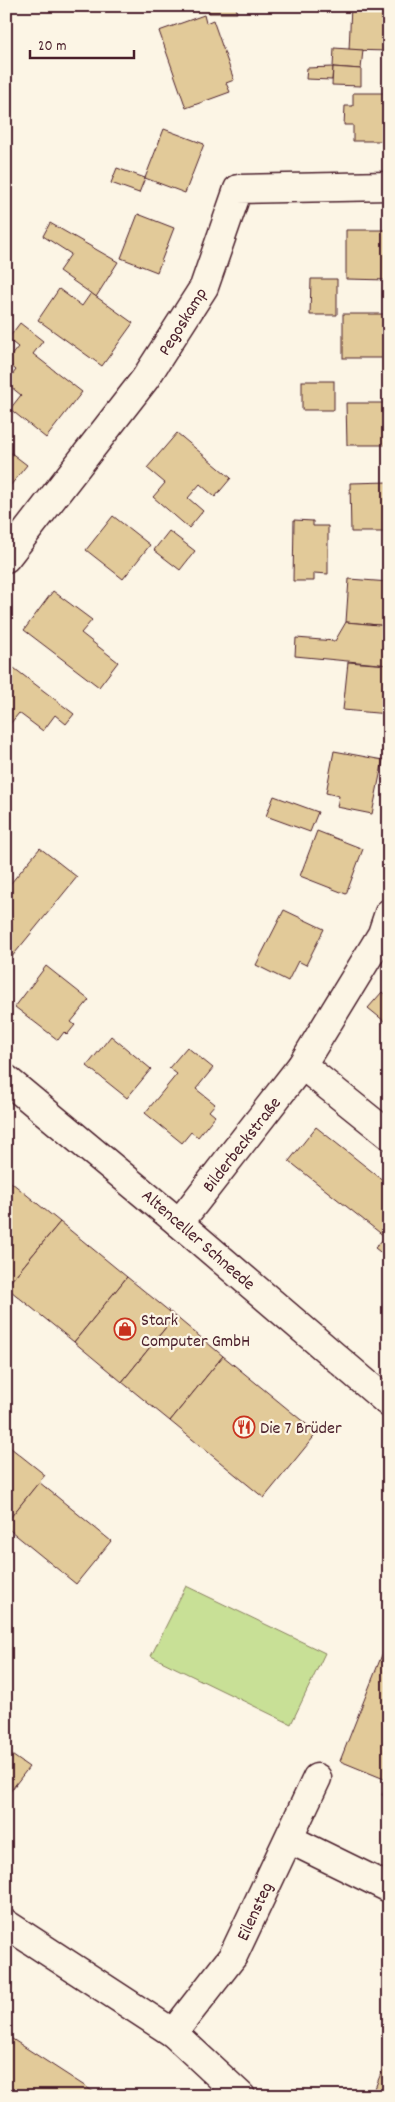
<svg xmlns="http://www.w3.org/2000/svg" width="395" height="2102" font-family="Dekko,sans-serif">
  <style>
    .green { fill: #c8e096; stroke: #898060 }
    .building { fill: #e2ca99; stroke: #4a1f2b }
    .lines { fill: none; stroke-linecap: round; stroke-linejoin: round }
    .minor-casing { stroke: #4a1f2b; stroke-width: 31 }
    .major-casing { stroke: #4a1f2b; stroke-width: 31 }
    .minor { stroke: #fcf5e5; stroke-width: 28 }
    .major { stroke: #fcf5e5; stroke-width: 28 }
    .labels { text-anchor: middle; stroke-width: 4.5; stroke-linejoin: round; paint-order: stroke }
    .street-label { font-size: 18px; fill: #4a1f2b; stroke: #fcf5e5 }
    .poi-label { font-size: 18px; fill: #4a1f2b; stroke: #fcf5e5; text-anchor: start }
  </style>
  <rect width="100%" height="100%" fill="#fcf5e5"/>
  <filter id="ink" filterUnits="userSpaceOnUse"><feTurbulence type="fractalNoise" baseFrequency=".02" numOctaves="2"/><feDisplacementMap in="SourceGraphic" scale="10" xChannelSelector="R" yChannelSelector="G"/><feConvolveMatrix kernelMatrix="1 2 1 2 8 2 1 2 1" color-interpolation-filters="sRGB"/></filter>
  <g filter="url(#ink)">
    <polygon class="green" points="186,1586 325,1653 291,1724 151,1656"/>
    <g class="building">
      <polygon points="209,6 236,6 237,13 209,13"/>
      <polygon points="351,6 389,6 389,51 349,50"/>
      <polygon points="204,15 206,23 213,20 234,80 226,83 230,92 186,108 159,31"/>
      <polygon points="334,48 363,50 361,69 333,67"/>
      <polygon points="333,67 332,80 306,79 307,68"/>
      <polygon points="333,67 361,69 361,86 332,85"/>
      <polygon points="353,93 389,93 389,141 353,141 353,125 344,125 345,106 353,106"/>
      <polygon points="164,129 204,144 185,193 145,178"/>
      <polygon points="117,168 145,178 139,193 111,183"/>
      <polygon points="138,214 174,228 157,272 121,258"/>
      <polygon points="50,223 118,262 96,297 59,271 71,254 43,236"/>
      <polygon points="346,230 389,230 389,280 346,279"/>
      <polygon points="311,279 337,279 337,315 310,315"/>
      <polygon points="59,289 82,306 91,293 133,323 102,366 38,320"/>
      <rect x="343" y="314" width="46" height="44"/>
      <polygon points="20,323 43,341 33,354 82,392 46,438 10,409 21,395 6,383 16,370 6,362 18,347 8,339"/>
      <rect x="302" y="381" width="32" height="29"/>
      <polygon points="346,403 389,403 389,445 347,445"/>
      <polygon points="177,433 231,478 215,497 200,484 188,498 203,511 189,528 153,497 165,483 147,468"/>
      <polygon points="6,449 27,465 6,491"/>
      <polygon points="389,482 389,532 351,532 350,483"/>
      <polygon points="113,516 150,545 123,579 86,550"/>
      <polygon points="294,520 313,521 313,526 328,526 328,574 314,573 314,581 293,581"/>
      <polygon points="169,531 195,551 180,570 154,550"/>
      <polygon points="349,579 389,582 389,626 346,622"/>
      <polygon points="53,591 92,620 81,633 118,662 99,687 24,630"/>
      <polygon points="346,622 389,626 389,665 295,656 296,638 335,641"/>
      <polygon points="6,662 74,714 66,724 55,715 43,731 19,713 6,729"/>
      <polygon points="348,662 389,665 388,714 343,710"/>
      <polygon points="334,751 383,760 372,814 337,807 339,796 326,793"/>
      <polygon points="274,796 318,812 310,832 266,816"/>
      <polygon points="317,831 363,849 346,894 300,876"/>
      <polygon points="40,848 77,877 6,964 6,889"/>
      <polygon points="284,910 324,929 306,965 298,961 288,981 256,965"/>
      <polygon points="46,966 89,1000 71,1022 75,1025 67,1035 64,1032 58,1040 15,1007"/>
      <polygon points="382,992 389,998 389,1015 384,1021 368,1008"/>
      <polygon points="111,1036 151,1069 127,1098 87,1066"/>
      <polygon points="187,1047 213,1068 196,1089 215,1104 209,1111 215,1116 198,1137 191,1132 182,1143 145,1113 177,1074 169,1068"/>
      <polygon points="316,1127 389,1185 389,1240 289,1161"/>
      <polygon points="6,1178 60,1222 6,1287"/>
      <polygon points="60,1222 127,1277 74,1342 6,1287"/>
      <polygon points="385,1237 389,1240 389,1259 375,1248"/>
      <polygon points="127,1277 175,1316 122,1382 74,1342"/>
      <polygon points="175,1316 223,1356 170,1421 122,1382"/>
      <polygon points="223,1356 317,1433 264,1498 170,1421"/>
      <polygon points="6,1444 45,1475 10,1518 6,1515"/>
      <polygon points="39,1482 111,1541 76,1584 6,1527 6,1523"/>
      <polygon points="389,1637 389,1781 340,1761"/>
      <polygon points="6,1751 29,1767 6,1797"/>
      <polygon points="389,1781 389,1798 382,1795"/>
      <polygon points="6,2035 100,2096 6,2096"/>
      <polygon points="389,2053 389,2096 372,2096"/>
    </g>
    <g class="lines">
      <g class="minor-casing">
        <g id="minor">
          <polyline points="6,558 145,379 204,287 238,189 389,186"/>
          <polyline points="302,1065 389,1135"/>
          <polyline points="179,1223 302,1065 382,934 389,913"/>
          <polyline points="289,1839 389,1888"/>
          <polyline points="6,1924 173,2033 241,2096"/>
          <polyline points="173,2033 233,1956 317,1778"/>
        </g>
      </g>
      <g class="major-casing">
        <polyline id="major" points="6,1079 179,1223 389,1403"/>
      </g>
      <use href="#minor" class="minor"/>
      <use href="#major" class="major"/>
    </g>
  </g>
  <defs>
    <g id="shop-ring" transform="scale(1.125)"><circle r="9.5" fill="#fcf5e5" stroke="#c8321e" stroke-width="1.5"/><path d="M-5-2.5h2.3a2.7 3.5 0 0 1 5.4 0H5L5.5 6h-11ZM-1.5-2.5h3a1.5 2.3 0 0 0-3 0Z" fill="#c8321e"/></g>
    <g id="restaurant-ring" transform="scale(1.125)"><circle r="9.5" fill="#fcf5e5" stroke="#c8321e" stroke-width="1.5"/><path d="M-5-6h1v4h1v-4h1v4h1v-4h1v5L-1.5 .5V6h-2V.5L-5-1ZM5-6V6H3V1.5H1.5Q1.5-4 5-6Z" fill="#c8321e"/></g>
  </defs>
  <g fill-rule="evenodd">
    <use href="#shop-ring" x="125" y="1329"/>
    <use href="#restaurant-ring" x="244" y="1427"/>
  </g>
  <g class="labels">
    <g class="street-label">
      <text transform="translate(182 321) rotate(-58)" y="6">Pegoskamp</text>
      <text transform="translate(241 1144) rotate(-52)" y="6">Bilderbeckstraße</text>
      <text transform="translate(199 1239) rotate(41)" y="6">Altenceller Schneede</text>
      <text transform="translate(254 1911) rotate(-65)" y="6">Eilensteg</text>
    </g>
    <g class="poi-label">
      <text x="141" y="1325">Stark<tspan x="141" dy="21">Computer GmbH</tspan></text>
      <text x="260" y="1433">Die 7 Brüder</text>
    </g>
  </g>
  <rect width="395" height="2102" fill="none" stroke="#fcf5e5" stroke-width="25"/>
  <rect x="12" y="12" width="370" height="2077" fill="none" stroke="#4a1f2b" stroke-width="2" filter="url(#ink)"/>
  <path d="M30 50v8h104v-8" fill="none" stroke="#4a1f2b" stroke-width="2.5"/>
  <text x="38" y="50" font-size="15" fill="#4a1f2b" stroke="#fcf5e5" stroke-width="4" paint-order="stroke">20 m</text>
</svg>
